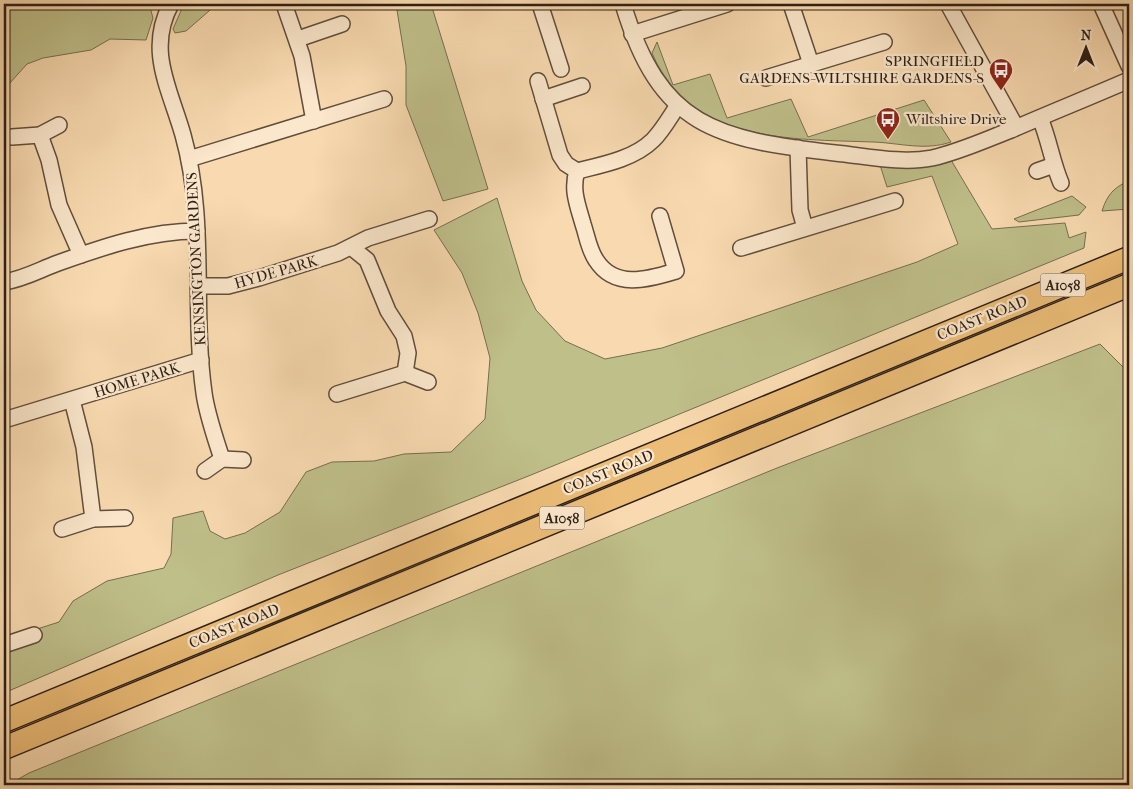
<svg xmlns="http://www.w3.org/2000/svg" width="1133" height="789" font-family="'IM FELL French Canon',serif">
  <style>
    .green { fill: #bfbf8a; stroke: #766f50 }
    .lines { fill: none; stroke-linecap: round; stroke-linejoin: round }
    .minor-casing { stroke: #604e3c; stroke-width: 18 }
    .highway-casing { stroke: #2d1f16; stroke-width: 25 }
    .minor { stroke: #fbe7cc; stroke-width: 15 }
    .highway { stroke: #ecbd78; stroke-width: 22 }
    .labels { text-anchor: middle; stroke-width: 4.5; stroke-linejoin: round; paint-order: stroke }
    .shield { fill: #fbe7cc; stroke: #6b5b4d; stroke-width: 1 }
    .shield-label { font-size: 14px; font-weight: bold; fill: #2d1f16 }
    .poi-label { font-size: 15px; fill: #2d1f16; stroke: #fbe7cc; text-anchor: end }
    .street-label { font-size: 15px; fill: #2d1f16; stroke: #fbe7cc }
  </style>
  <rect width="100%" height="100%" fill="#f9dab0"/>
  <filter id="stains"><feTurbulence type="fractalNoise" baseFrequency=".004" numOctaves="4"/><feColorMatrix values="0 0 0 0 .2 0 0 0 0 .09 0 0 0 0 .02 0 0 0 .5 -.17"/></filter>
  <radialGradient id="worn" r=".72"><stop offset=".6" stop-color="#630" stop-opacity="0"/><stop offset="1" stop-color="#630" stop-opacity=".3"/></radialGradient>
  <g class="green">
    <polygon points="4,4 149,4 153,18 146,40 110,39 91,50 43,58 27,64 9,84 4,85"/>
    <polygon points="184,4 217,4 186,31 175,33 173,29"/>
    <polygon points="396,4 431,4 488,189 443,201 406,105 406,66"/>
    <path d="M657,42L673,85L710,74L727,118L791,99L808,137L924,100L951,142C925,151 900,143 873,142C789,139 691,143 652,53Z"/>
    <polygon points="951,160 992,229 1065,223 1069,238 1086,232 1084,248 531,475 278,575 4,693 4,651 34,630 59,622 73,601 107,581 164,568 171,554 173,518 203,511 210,531 225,539 245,533 280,512 306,472 332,462 374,461 404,454 451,452 485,419 490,358 478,313 462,273 434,230 497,198 522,281 536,310 565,341 605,359 662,348 917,262 958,244 932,176 887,187 880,165 922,167"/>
    <path d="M1129,181V209L1102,211C1107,195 1114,187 1129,181Z"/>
    <polygon points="1072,196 1086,207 1079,215 1019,222 1014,219"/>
    <polygon points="1100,344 1129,373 1129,785 8,785 29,773 777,468"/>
  </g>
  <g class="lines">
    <g class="minor-casing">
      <g id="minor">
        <path d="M171,4C146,50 170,89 183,135C207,220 192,307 204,393C207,415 215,437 222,459"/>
        <polyline points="284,4 302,56 314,121"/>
        <polyline points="540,4 561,69"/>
        <path d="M623,4C660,128 716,139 835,153C866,156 901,164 932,158C959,152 985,140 1011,130C1050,113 1090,97 1129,80"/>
        <polyline points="791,4 811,64"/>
        <polyline points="948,4 1016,127"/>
        <polyline points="1101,4 1129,66"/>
        <polyline points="632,34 727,4"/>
        <polyline points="298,39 342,24"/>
        <polyline points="766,78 884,42"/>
        <path d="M538,81L560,155L566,164L577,171C602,165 634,159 653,140C663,130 670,117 678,105"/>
        <polyline points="543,99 582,86"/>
        <path d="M1040,118C1049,139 1052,162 1061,183"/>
        <polyline points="40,135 49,160 59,205 81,255"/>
        <polyline points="12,137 40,135 59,125"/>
        <polyline points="798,148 800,210 805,228"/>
        <polyline points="189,159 384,99"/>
        <path d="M577,171C571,190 578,206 583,224C587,236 589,250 596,260C615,290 649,279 676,271L660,216"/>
        <polyline points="1037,171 1054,165"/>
        <polyline points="351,247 367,260 388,311 404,336 408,353 405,373"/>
        <polyline points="741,248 895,201"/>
        <path d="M4,282C24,279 39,270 58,263C103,247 149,231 197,231"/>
        <polyline points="200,286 228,286 259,278 338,253 368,238 429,219"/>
        <polyline points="337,394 405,373 428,382"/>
        <polyline points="72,400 84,447 93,519"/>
        <polyline points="4,420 201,360"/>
        <polyline points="205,471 222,459 243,460"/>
        <polyline points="62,529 93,519 125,518"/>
        <polyline points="4,645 34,635"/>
      </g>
    </g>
    <g class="highway-casing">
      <g id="highway">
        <polyline points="4,721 1129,258"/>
        <polyline points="4,748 1129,285"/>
      </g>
    </g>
    <use href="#minor" class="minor"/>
    <use href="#highway" class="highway"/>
  </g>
  <defs>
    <g id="bus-pin" transform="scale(1.25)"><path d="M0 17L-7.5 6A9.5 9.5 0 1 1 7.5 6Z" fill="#8f2418" stroke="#fbe7cc"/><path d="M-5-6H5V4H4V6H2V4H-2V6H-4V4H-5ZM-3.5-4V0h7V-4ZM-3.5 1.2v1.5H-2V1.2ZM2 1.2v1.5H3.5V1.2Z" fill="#fff"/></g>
  </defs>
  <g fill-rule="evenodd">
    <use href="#bus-pin" x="1001" y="70"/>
    <use href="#bus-pin" x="888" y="119"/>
  </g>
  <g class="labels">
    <g class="shield">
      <rect x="1040.5" y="273.5" width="45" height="23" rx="4"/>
      <rect x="539.5" y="506.5" width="45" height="23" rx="4"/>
    </g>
    <g class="shield-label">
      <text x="1063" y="290">A1058</text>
      <text x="562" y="523">A1058</text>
    </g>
    <g class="poi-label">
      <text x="984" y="66">SPRINGFIELD<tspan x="984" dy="17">GARDENS-WILTSHIRE GARDENS-S</tspan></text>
      <text x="906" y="124" text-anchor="start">Wiltshire Drive</text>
    </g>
    <g class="street-label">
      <text transform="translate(196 259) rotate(-93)" y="5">KENSINGTON GARDENS</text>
      <text transform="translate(276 272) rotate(-16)" y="5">HYDE PARK</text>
      <text transform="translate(982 318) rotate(-22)" y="5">COAST ROAD</text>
      <text transform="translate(137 380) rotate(-17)" y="5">HOME PARK</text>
      <text transform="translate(608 472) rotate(-22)" y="5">COAST ROAD</text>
      <text transform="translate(234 626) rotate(-22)" y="5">COAST ROAD</text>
    </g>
  </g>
  <rect width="1133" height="789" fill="none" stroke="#f9dab0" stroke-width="20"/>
  <rect x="5" y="5" width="1123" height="779" fill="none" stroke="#2d1f16" stroke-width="2.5"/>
  <rect x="10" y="10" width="1113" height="769" fill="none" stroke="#2d1f16"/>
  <g transform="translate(1086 48)" stroke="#fbe7cc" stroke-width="4" paint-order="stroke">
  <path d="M0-4L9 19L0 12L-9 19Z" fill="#2d1f16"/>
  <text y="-8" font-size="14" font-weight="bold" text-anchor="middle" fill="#2d1f16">N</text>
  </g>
  <rect width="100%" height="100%" filter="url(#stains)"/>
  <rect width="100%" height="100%" fill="url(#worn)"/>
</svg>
